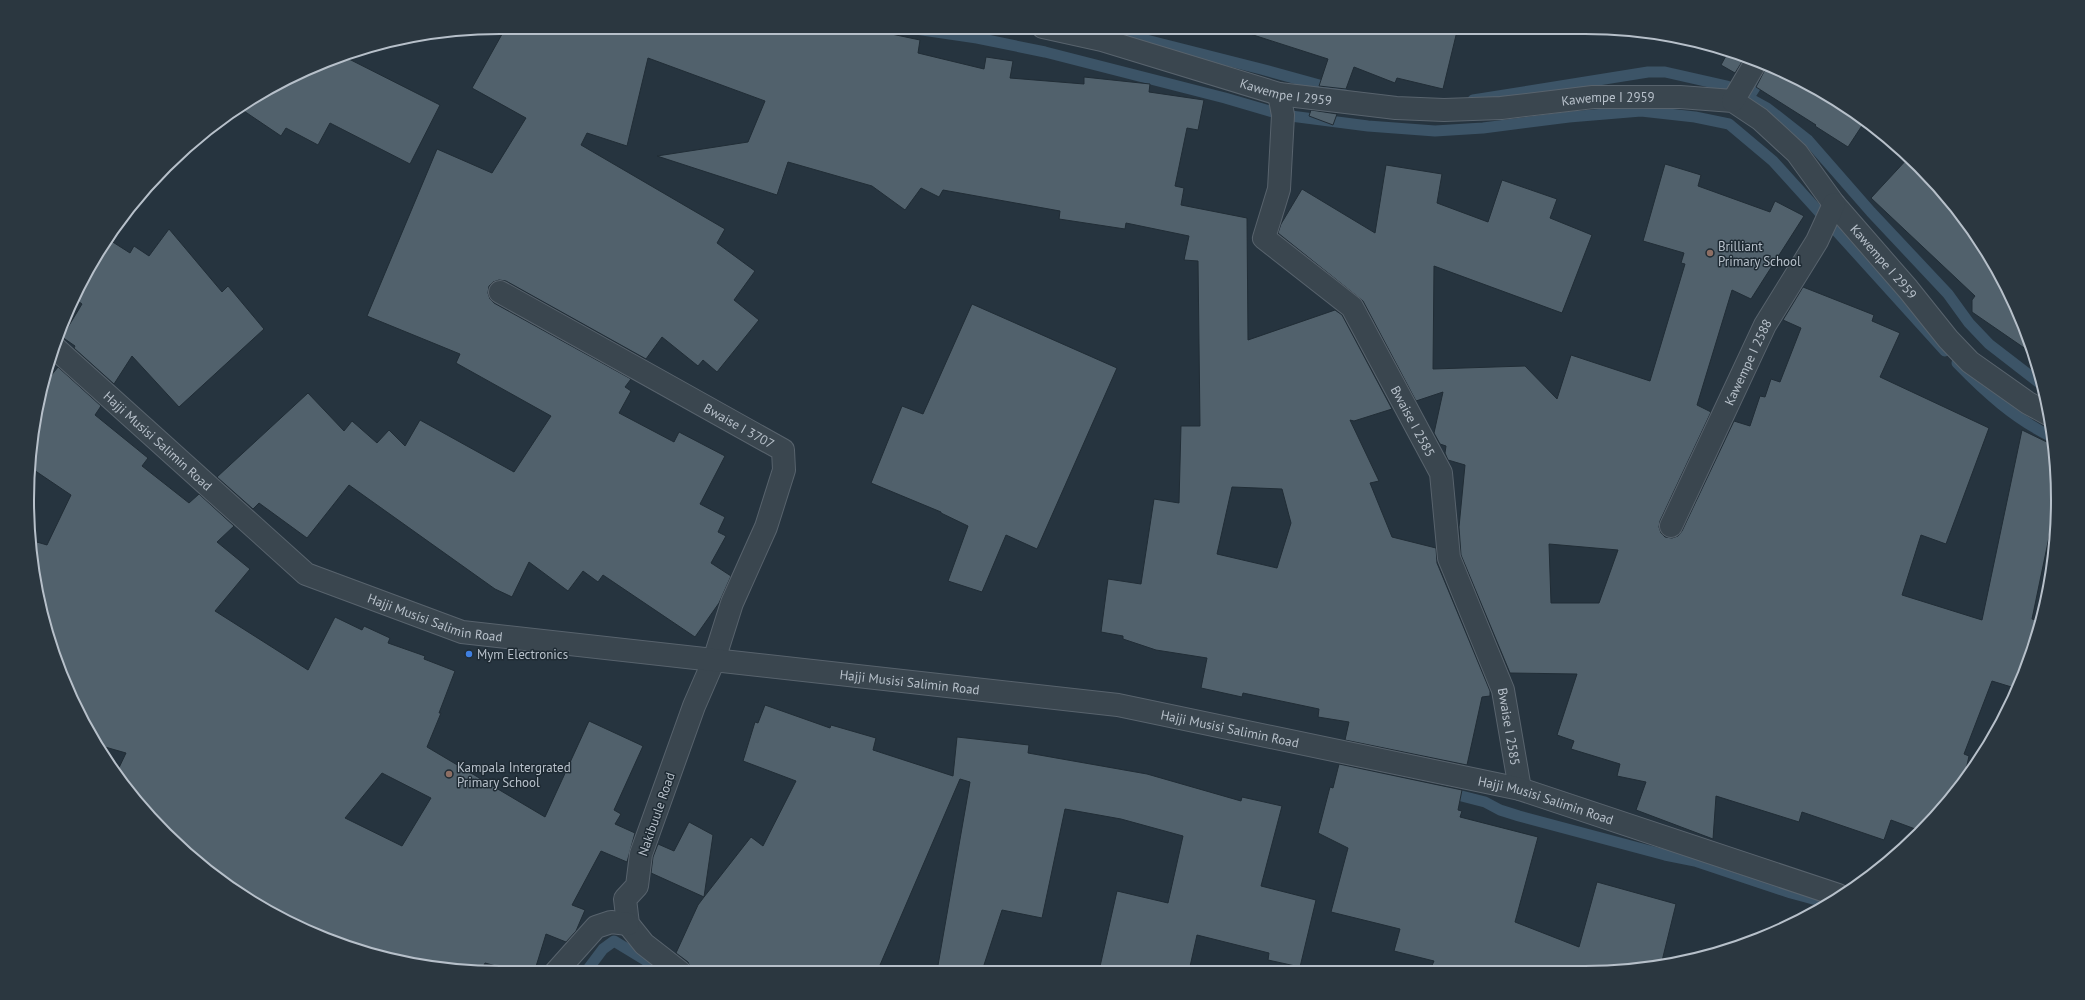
<svg xmlns="http://www.w3.org/2000/svg" width="2085" height="1000" font-family="'PT Sans',sans-serif">
  <style>
    .lines { fill: none; stroke-linecap: round; stroke-linejoin: round }
    .stream { stroke: #3c5467; stroke-width: 11 }
    .building { fill: #51616c; stroke: #212d36; fill-rule: evenodd }
    .minor-casing { stroke: #58636d; stroke-width: 24 }
    .minor { stroke: #3a464f; stroke-width: 22 }
    .education-dot { fill: #8d6e63; stroke: #1f2b34; stroke-width: 1.5 }
    .shop-dot { fill: #3f7fe0; stroke: #1f2b34; stroke-width: 1.5 }
    .labels { text-anchor: middle; stroke-width: 3; stroke-linejoin: round; paint-order: stroke }
    .street-label { font-size: 13px; fill: #b7c0ca; stroke: #1f2b34 }
    .poi-label { font-size: 13px; fill: #b7c0ca; stroke: #1f2b34; text-anchor: start }
    .rim { fill: none; stroke: #b7c0ca; stroke-width: 2 }
  </style>
  <rect width="100%" height="100%" fill="#26343f"/>
  <g class="lines">
    <g class="stream">
      <polyline points="902,27 977,38 1045,52 1225,98 1283,115 1368,126 1435,131 1483,128 1569,117 1641,111 1695,117 1729,124 1773,161 1945,351"/>
      <polyline points="1095,27 1261,69 1341,91"/>
      <polyline points="1749,97 1766,70"/>
      <polyline points="1473,100 1648,72 1665,72 1727,86 1767,108 1808,140 1871,212 1948,294 1969,323 1989,344 2042,385"/>
      <path d="M1957,363C1985,392 2015,419 2052,437"/>
      <polyline points="1446,792 1485,802 1500,810 1519,816 1665,855 1695,861 1791,893 1824,902"/>
      <polyline points="585,973 603,949 614,941 665,972"/>
    </g>
  </g>
  <g class="building">
    <path d="M506,27H858L920,40L918,53L984,69L986,57L1013,61L1010,78L1084,84V77L1150,84L1149,92L1204,100L1198,130L1187,128L1175,186L1184,188L1181,205L1247,218L1248,340L1335,310L1342,315L1392,409L1354,421L1350,420L1379,481L1370,483L1392,537L1436,548L1437,563L1490,691V696L1482,697L1467,765L1345,740L1349,722L1318,717L1319,709L1243,693L1242,697L1201,688L1207,658L1156,650L1123,639V636L1101,632L1108,579L1141,584L1154,499L1179,503L1181,426H1200L1198,261L1184,260L1189,236L1126,223L1125,229L1059,219L1060,211L943,190L939,197L921,188L905,210L872,186L788,162L777,195L657,156L748,142L765,101L648,58L627,146L587,133L581,145L725,229L717,243L755,271L734,300L759,320L717,372L703,360L698,366L662,337L646,359L506,281L499,280L493,282L489,286L488,293L490,299L494,303L631,379L625,387L631,391L619,413L674,442L679,432L725,456L700,504L725,517L718,532L726,536L711,563L731,576L719,603L695,637L603,575L598,582L583,571L568,591L529,562L512,597L495,589L349,485L307,538L259,503L253,509L217,477L308,393L344,431L352,421L377,443L389,430L405,446L420,420L514,472L551,416L456,363L460,354L367,316L437,149L492,173L526,118L472,88ZM1232,487L1282,489L1291,523L1277,568L1217,554Z"/>
    <polygon points="1248,27 1458,27 1443,89 1397,78 1395,83 1354,67 1346,89 1319,86 1328,59 1247,33"/>
    <polygon points="1728,52 1745,57 1735,73 1721,65"/>
    <polygon points="341,55 440,105 410,164 330,123 318,145 286,128 281,136 238,107 263,90"/>
    <polygon points="1768,64 1848,107 1865,121 1848,147 1815,126 1816,125 1756,87"/>
    <polygon points="1311,110 1337,114 1333,125 1309,116"/>
    <polygon points="1909,157 1923,169 1978,237 2022,319 2033,354 1972,312 1972,300 1975,296 1871,198"/>
    <path d="M1665,164L1701,175L1698,186L1770,212L1775,201L1804,216L1751,299L1732,290L1697,405L1711,412L1660,521L1659,527L1661,533L1665,537L1672,538L1678,536L1682,531L1734,421L1750,426L1760,396L1765,397L1771,379L1780,382L1801,328L1783,320L1803,287L1874,315L1872,321L1900,333L1880,377L1989,428L1946,544L1921,535L1902,595L1982,620L2022,430L2053,445L2058,500L2056,518H2053L2032,619L2040,621L2022,681L2018,689L1992,681L1964,754L1969,756L1963,783L1918,830L1891,820L1884,840L1802,812L1799,822L1716,796L1713,839L1636,810L1646,782L1617,776L1620,764L1571,749L1574,741L1557,735L1577,674L1510,673L1461,555L1459,527L1465,465L1448,460L1445,453L1446,446L1440,444L1434,433L1443,392L1416,401L1363,301L1278,233L1281,224L1302,189L1375,233L1386,165L1442,174L1437,203L1488,222L1502,180L1557,199L1550,218L1592,235L1562,313L1434,266L1433,369L1525,366L1557,399L1571,355L1650,381L1685,264L1681,263L1684,253L1643,241ZM1549,544L1618,550L1599,603H1551Z"/>
    <polygon points="169,229 222,292 228,286 264,329 179,407 132,356 114,384 74,348 75,346 62,337 82,304 74,298 90,263 108,239 130,253 134,246 149,256"/>
    <polygon points="972,304 1117,368 1037,549 1006,535 982,592 948,581 968,526 941,513 941,512 871,483 902,406 923,414"/>
    <path d="M58,367L101,406L95,415L148,458L142,466L189,503L199,494L234,526L217,542L250,569L215,611L308,670L335,617L362,630L364,626L390,638L388,643L425,656L424,659L455,671L439,713H441L427,747L545,817L589,721L643,746L614,810L621,814L615,824L635,833L627,862L601,851L572,905L585,910L576,931L566,942L546,934L534,973H522L485,963L481,971L408,964L319,937L237,893L166,835L125,788L116,774L126,753L98,745L76,709L52,652L31,562L30,540L47,545L71,495L28,466L36,407L42,387ZM382,773L431,798L402,846L345,818Z"/>
    <polygon points="765,705 830,728 831,725 876,738 873,750 953,776 957,737 1029,745 1028,753 1147,774 1241,801 1242,797 1282,806 1261,886 1316,900 1300,967 1268,960 1269,953 1197,935 1189,971 1099,971 1117,891 1168,903 1183,836 1121,819 1065,809 1042,918 1002,910 982,971 937,971 970,782 960,779 877,972 692,972 688,962 676,953 698,905 704,897 651,873 653,857 658,844 674,851 689,822 713,835 704,897 751,837 763,846 796,781 743,761 755,722 758,723"/>
    <polygon points="1339,764 1462,790 1458,810 1462,811 1460,817 1538,837 1515,922 1579,947 1597,882 1676,904 1661,965 1647,969 1430,970 1434,961 1394,951 1400,929 1331,912 1348,848 1318,833 1330,787 1333,788"/>
  </g>
  <g class="lines">
    <g class="minor-casing">
      <g id="minor">
        <path id="s1" d="M1043,27L1102,40L1279,94L1396,108L1444,110L1501,108L1593,97H1680L1733,101L1760,119L1797,153L1834,204L1908,289L1948,339L1970,362L2028,403L2050,415"/>
        <path id="s2" d="M1279,94L1283,115L1279,189L1264,238L1352,307L1441,473L1449,558L1503,690L1520,789"/>
        <polyline points="1733,101 1757,60"/>
        <path id="s3" d="M500,292L783,450L784,470L766,527L732,603L714,660L694,706L641,854L637,886L625,899L628,924L644,944L680,972"/>
        <path id="s4" d="M54,347L306,574L462,632L1118,705L1520,789L1838,895"/>
        <path id="s5" d="M1671,526L1765,325L1817,241L1834,204"/>
        <polyline points="555,973 596,927 611,922 628,924"/>
      </g>
    </g>
    <use href="#minor" class="minor"/>
  </g>
  <g class="education-dot">
    <circle cx="1710" cy="253" r="4"/>
    <circle cx="449" cy="774" r="4"/>
  </g>
  <circle class="shop-dot" cx="469" cy="654" r="4"/>
  <g class="labels">
    <g class="street-label">
      <text dy="5" stroke="none"><textPath href="#s1" startOffset="252">Kawempe I 2959</textPath></text>
      <text dy="5" stroke="none"><textPath href="#s1" startOffset="576">Kawempe I 2959</textPath></text>
      <text dy="5" stroke="none"><textPath href="#s1" startOffset="923">Kawempe I 2959</textPath></text>
      <text dy="5" stroke="none"><textPath href="#s5" startOffset="181">Kawempe I 2588</textPath></text>
      <text dy="5" stroke="none"><textPath href="#s2" startOffset="388">Bwaise I 2585</textPath></text>
      <text dy="5" stroke="none"><textPath href="#s3" startOffset="274">Bwaise I 3707</textPath></text>
      <text dy="5" stroke="none"><textPath href="#s4" startOffset="140">Hajji Musisi Salimin Road</textPath></text>
      <text dy="5" stroke="none"><textPath href="#s4" startOffset="476">Hajji Musisi Salimin Road</textPath></text>
      <text dy="5" stroke="none"><textPath href="#s4" startOffset="956">Hajji Musisi Salimin Road</textPath></text>
      <text dy="5" stroke="none"><textPath href="#s2" startOffset="712">Bwaise I 2585</textPath></text>
      <text dy="5" stroke="none"><textPath href="#s4" startOffset="1280">Hajji Musisi Salimin Road</textPath></text>
      <text dy="5" stroke="none"><textPath href="#s4" startOffset="1604">Hajji Musisi Salimin Road</textPath></text>
      <text transform="translate(656 814) rotate(-71)" y="5">Nakibuule Road</text>
    </g>
    <g class="poi-label">
      <text x="1718" y="251">Brilliant<tspan x="1718" dy="15">Primary School</tspan></text>
      <text x="477" y="659">Mym Electronics</text>
      <text x="457" y="772">Kampala Intergrated<tspan x="457" dy="15">Primary School</tspan></text>
    </g>
  </g>
  <path d="M0 0H2085V1000H0ZM500 34H1585A466 466 0 0 1 2051 500V500A466 466 0 0 1 1585 966H500A466 466 0 0 1 34 500V500A466 466 0 0 1 500 34Z" fill="#2b3740" fill-rule="evenodd"/>
  <path class="rim" d="M500 34H1585A466 466 0 0 1 2051 500V500A466 466 0 0 1 1585 966H500A466 466 0 0 1 34 500V500A466 466 0 0 1 500 34Z"/>
</svg>
